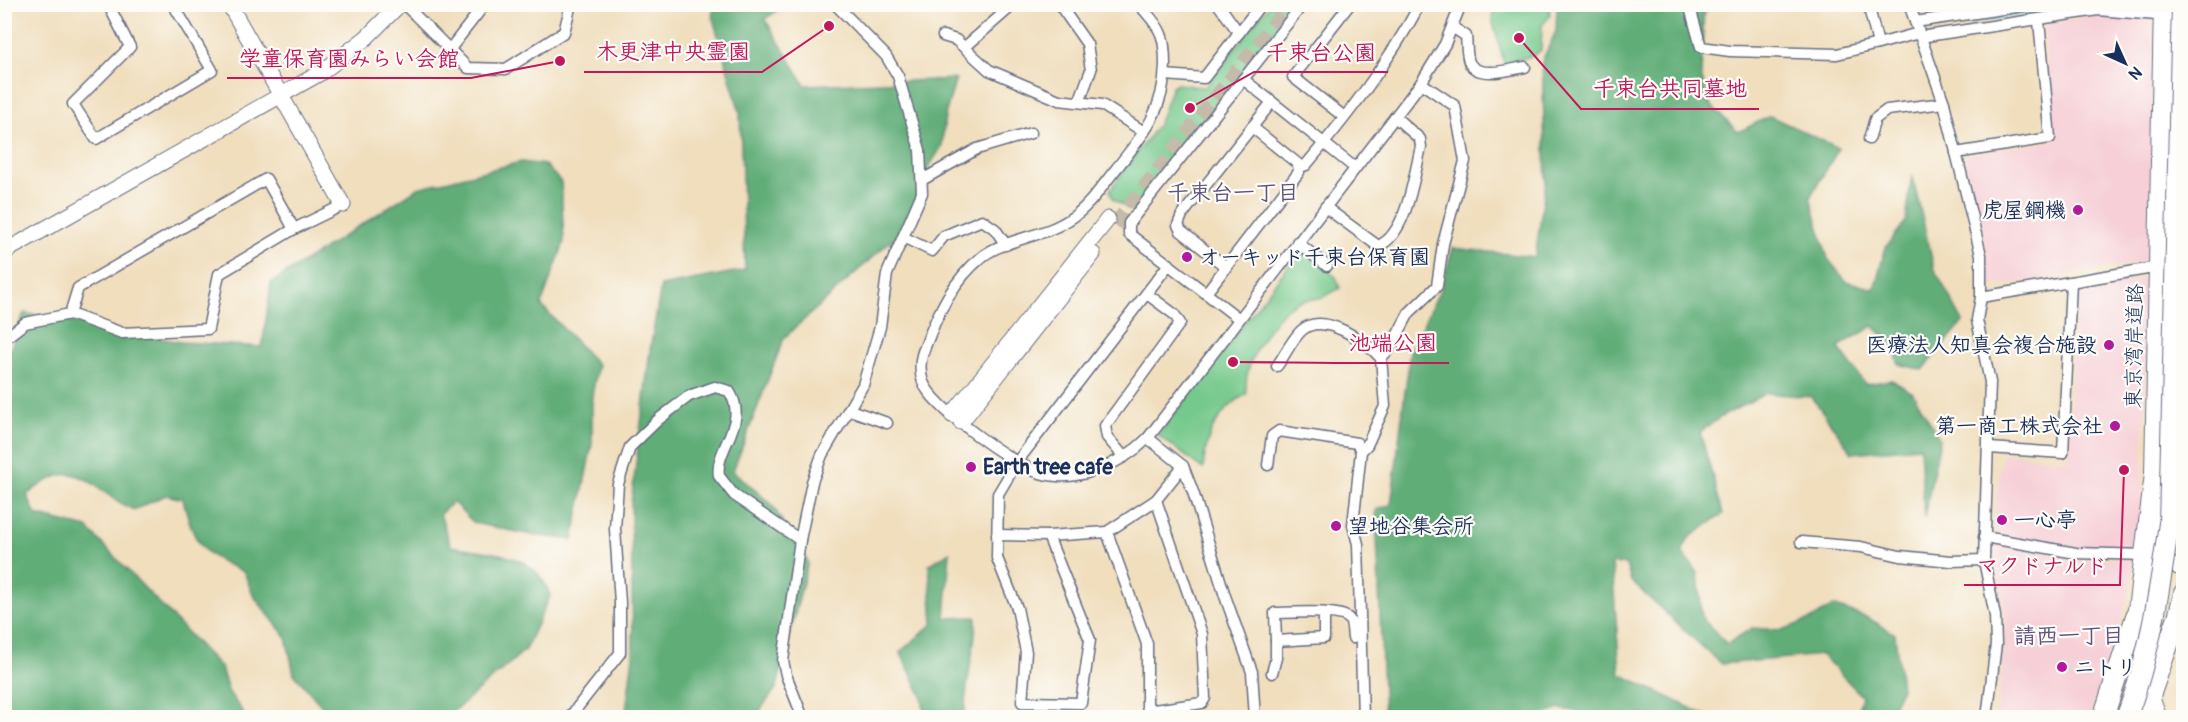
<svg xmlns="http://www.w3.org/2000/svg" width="2188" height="722" font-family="Pangolin,'Klee One',sans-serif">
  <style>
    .built { fill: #f6cfd7 }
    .green { fill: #76c98c; stroke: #487c75; stroke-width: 1.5 }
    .forest { fill: #60ad78; stroke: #3e6e6b; stroke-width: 1.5 }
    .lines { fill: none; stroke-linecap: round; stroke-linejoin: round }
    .stream { stroke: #54c2cc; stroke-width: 3 }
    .secondary-tunnel { stroke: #c5bbaa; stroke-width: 15; stroke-dasharray: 15 8; stroke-linecap: butt }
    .street-casing { stroke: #666c7f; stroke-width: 13 }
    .secondary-casing { stroke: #666c7f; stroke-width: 17 }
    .highway-casing { stroke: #666c7f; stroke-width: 22 }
    .street { stroke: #fff; stroke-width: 10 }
    .secondary { stroke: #fff; stroke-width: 15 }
    .highway { stroke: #fff; stroke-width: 20 }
    .highway-bridge-casing { stroke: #666c7f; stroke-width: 22; stroke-linecap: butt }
    .highway-bridge { stroke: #fff; stroke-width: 20 }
    .poi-dot { fill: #b5179e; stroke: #fdfcf7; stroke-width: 2 }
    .labels { text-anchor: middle; stroke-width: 4.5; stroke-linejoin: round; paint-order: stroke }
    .poi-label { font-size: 21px; font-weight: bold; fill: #1b2f5e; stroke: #fdfcf7; text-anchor: start }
    .street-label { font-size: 21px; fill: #1b2f5e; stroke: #fdfcf7 }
    .neighbourhood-label { font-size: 22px; font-weight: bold; fill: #605380; stroke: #fdfcf7 }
    .leader { fill: none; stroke: #c2185b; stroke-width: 2 }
    .callout-dot { fill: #c2185b; stroke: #fdfcf7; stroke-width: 2 }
    .callout-label { font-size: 22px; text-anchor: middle; font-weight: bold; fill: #c2185b; stroke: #fdfcf7; stroke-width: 4.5; stroke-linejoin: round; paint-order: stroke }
  </style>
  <rect width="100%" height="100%" fill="#fdfcf7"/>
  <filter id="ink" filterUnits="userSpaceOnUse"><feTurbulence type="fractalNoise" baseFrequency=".0167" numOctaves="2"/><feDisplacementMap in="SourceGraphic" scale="12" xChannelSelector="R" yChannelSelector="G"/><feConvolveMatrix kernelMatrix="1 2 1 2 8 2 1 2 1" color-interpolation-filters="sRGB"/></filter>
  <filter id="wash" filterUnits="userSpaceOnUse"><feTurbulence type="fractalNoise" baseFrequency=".008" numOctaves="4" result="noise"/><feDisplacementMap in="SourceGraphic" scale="24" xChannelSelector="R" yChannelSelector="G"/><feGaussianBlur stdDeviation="1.35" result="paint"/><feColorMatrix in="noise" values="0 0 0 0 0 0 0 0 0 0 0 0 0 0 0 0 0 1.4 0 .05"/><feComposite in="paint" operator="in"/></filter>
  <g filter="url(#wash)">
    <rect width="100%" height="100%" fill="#f0debd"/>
    <g class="built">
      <polygon points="2099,14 2148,19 2154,26 2150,255 2145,262 1990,286 1987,252 1964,161 1968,154 2054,141 2044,25"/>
      <polygon points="2142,279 2149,284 2140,543 2134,548 2086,549 1997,534 1993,529 2002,456 2007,453 2068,461 2076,291 2081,287"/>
      <polygon points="1998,545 2080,559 2131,558 2135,564 2121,622 2090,717 1997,717 2006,622 1993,549"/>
    </g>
    <g class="green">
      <polygon points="1269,5 1295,5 1134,209 1130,210 1113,199 1110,190 1159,123 1172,86 1176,84 1205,87"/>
      <polygon points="1495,5 1549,5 1550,16 1542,25 1541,50 1533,56 1504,63 1492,19"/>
      <path d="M1299,252H1304L1336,277L1340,288C1333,292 1326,297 1319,298C1310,300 1300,299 1292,305C1270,320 1241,366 1247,393C1216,413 1206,433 1203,469L1158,435Z"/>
    </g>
    <g class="forest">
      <polygon points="715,5 785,5 765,19 805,85 956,79 945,115 942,146 927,170 909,224 784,338 733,471 772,505 808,562 777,687 755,717 625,718 633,656 631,504 650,350 661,286 745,270 740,113 712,15"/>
      <polygon points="1557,5 1704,5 1701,75 1710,104 1738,132 1770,116 1839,148 1810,197 1828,259 1846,281 1874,289 1886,247 1906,221 1912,174 1934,268 1963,322 1923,370 1899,364 1891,343 1873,326 1838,347 1865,384 1892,380 1913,393 1940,440 1924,518 1920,447 1852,453 1812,397 1766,393 1721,417 1700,432 1723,514 1689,538 1682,552 1698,573 1702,618 1727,644 1752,628 1782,630 1812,619 1833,606 1868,618 1895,634 1901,689 1888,717 1856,717 1862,696 1822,655 1721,664 1631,581 1626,565 1612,563 1620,674 1709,717 1615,717 1560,709 1535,718 1384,717 1376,510 1391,505 1410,351 1441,288 1453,248 1535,257 1546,181 1542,61 1556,31"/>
      <path d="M521,162L545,165L561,182L564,243L541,305L598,365L592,395V444L573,540L532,535L474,523L453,502L440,514L451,546C492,554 536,551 550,596L525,650L447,717H331L294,674L286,637L253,595L244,572C200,554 195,545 183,499L166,495L134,510C87,489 81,450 27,495L36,515L87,528L221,668L228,691L246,717H5L4,365L24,313L181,342L262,347L271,283L418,188Z"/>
      <path d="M950,552L945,618L976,617C976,652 964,682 965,717H925L922,696L900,652L933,624L929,565Z"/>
    </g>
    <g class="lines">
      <polyline class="stream" points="1922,28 2096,5 2120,6"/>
    </g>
  </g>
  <g filter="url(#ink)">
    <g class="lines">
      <polyline class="secondary-tunnel" points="1115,225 1290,4"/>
      <g class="street-casing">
        <g id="street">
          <polyline points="108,4 130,47 73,104 96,139 212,70 173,4"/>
          <polyline points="404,4 468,68 506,69 564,32 571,4"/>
          <polyline points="1059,4 1087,44 1091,70 1079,102"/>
          <path d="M1139,4C1146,13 1157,23 1161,34C1165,43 1165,55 1165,65C1164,111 1144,134 1116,169C1102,186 1089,207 1070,219C1044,237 1005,239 983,256C953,280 938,312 925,347C920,357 919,371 923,382C932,407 1014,465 1040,473C1077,484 1122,464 1148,438L1421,83L1445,44L1461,4"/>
          <polyline points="1218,4 1239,33"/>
          <polyline points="1689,4 1701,47 1730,51 1837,54 1878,44"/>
          <polyline points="1868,4 1878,44 1919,33"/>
          <polyline points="1909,4 1944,103 1981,255 1981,297 1977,320 1990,382 1984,560 1995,616 1996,644 1987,718"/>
          <polyline points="1915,22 2036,4"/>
          <path d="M1452,27L1466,36C1467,44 1466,58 1470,64C1480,79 1512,69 1525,67"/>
          <polyline points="943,36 956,40 989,70 1059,100 1102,105 1144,132"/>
          <polyline points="1920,37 2098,10 2168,16"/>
          <polyline points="965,47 1014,4"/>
          <polyline points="450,49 485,4"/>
          <polyline points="1165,75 1204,78 1261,4"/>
          <polyline points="1243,79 1355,168"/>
          <polyline points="1343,116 1293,77 1350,4"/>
          <polyline points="1869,139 1875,119 1887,110 1944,103"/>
          <polyline points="1956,153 2050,138 2039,21"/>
          <path d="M1300,167L1306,165C1348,115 1389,62 1420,4"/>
          <polyline points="922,180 977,149 1031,133"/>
          <path d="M1325,207L1378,246C1407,235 1414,175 1421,147L1420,139L1395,117"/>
          <polyline points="903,237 932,251 944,236 982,220 995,229 1006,245"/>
          <polyline points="1297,242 1327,266"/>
          <polyline points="1226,267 1181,231 1178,225 1182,215 1272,102"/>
          <polyline points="1206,293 1299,172 1298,164 1252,127"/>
          <polyline points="1981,297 2159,267"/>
          <polyline points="70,314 78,288 266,179 294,229"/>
          <polyline points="1238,318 1129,234 1129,223 1303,4"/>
          <polyline points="4,339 25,323 70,314 122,333 208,329 219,274 294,229 343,205"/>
          <polyline points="1381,358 1391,347 1409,313 1437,286 1443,244 1465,161 1455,106 1421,83"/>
          <path d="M1277,366C1285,355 1292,339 1302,330C1324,311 1366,342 1381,358L1385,406L1367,445L1361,451"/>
          <polyline points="850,410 887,423"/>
          <polyline points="1148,438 1183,466 1193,492 1225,596 1252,672 1255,718"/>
          <polyline points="1989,448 2063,453 2071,282"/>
          <polyline points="1124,457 1107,437 1105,426 1180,323 1174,314 1147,294"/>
          <polyline points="1268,465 1272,436 1279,431 1357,443 1361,451 1353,525 1358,544 1363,718"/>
          <polyline points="1107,532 1147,644 1147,706 1154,710 1202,703 1205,698 1202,634 1156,500"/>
          <polyline points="997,535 1048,536 1107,532 1156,500 1183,466"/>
          <polyline points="1048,536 1090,640 1081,703 1022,702 1026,652 1017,608 997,558 998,494 1017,462 1169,264"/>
          <polyline points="1984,537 2076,553 2146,555"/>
          <polyline points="1801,542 1861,547 1900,556 1951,561 1984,560"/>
          <path d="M1324,614V638L1276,641L1275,613C1289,613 1341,609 1349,619C1353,624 1352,632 1353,638"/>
          <polyline points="1272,673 1276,658 1276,641"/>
          <path d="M569,718L620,653V603L615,529L618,484L630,447L659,419L689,396L715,387L729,391C750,423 714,449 719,476L734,495L800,540"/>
          <polyline points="803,718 786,675 783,661 800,540 812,482 822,455 863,385 880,327 887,274 922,193 920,150 898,76 886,56 835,4"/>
        </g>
      </g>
      <g class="secondary-casing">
        <g id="secondary">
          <polyline points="229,4 343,205"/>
          <polyline points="4,252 322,72 366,38 400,4"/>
          <polyline points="952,415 1108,219"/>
          <polyline points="961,422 1093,254"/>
          <polyline points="2154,559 2184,569"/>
          <polyline points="2121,663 2151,695 2159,718"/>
        </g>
      </g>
      <g class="highway-casing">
        <g id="highway">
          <polyline points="2103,718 2138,610 2155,474 2164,4"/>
          <polyline points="2142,718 2179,614 2184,593"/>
        </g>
      </g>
      <use href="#street" class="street"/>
      <use href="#secondary" class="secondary"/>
      <use href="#highway" class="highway"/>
      <g class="highway-bridge-casing">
        <path id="highway-bridge" d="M2126,718C2150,656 2160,588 2169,523L2182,4"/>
      </g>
      <use href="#highway-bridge" class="highway-bridge"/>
    </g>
  </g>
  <g class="poi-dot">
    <circle cx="2078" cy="210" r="6"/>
    <circle cx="1187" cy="257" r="6"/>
    <circle cx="2109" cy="345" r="6"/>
    <circle cx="2115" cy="426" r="6"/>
    <circle cx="971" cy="467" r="6"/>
    <circle cx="2002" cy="520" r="6"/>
    <circle cx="1336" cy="526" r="6"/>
    <circle cx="2062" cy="667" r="6"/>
  </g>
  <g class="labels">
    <g class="poi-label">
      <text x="2066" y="217" text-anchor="end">虎屋鋼機</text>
      <text x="1199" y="264">オーキッド千束台保育園</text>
      <text x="2097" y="352" text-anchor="end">医療法人知真会複合施設</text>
      <text x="2103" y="433" text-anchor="end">第一商工株式会社</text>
      <text x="983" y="474">Earth tree cafe</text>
      <text x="2014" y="527">一心亭</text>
      <text x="1348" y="533">望地谷集会所</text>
      <text x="2074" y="674">ニトリ</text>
    </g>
    <g class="street-label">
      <text transform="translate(2134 346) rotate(-89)" y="7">東京湾岸道路</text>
    </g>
    <g class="neighbourhood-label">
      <text x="1233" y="200">千束台一丁目</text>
      <text x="2069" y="643">請西一丁目</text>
    </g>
  </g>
  <path class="leader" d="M829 26L762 72H584M1190 108L1254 72H1388M560 61L471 78H227M1519 38L1581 109H1759M1233 362L1337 363H1449M2124 470L2120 585H1964"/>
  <g class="callout-dot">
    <circle cx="829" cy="26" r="6"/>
    <circle cx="1190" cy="108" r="6"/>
    <circle cx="560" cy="61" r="6"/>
    <circle cx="1519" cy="38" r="6"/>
    <circle cx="1233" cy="362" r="6"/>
    <circle cx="2124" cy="470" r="6"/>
  </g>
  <g class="callout-label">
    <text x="673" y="59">木更津中央霊園</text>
    <text x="1321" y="60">千束台公園</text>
    <text x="349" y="66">学童保育園みらい会館</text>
    <text x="1670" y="96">千束台共同墓地</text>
    <text x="1393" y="350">池端公園</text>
    <text x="2042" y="573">マクドナルド</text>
  </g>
  <rect width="2188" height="722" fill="none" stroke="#fdfcf7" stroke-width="24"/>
  <g transform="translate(2125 63) rotate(135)" stroke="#fdfcf7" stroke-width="4.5" paint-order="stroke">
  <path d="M0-4.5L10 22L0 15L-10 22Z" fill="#1b2f5e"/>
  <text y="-9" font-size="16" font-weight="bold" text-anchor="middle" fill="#1b2f5e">N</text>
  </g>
</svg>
